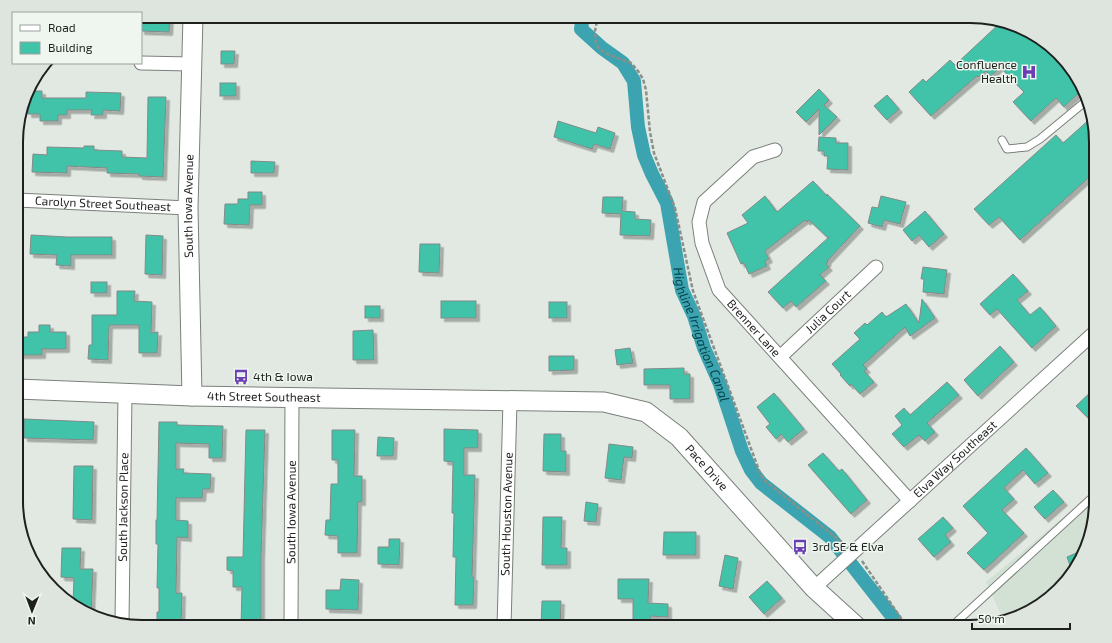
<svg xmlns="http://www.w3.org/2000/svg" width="1112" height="643" font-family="'Exo 2',sans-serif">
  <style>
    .built { fill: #d3e0d4 }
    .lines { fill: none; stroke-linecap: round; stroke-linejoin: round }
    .canal { stroke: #3ca4b0; stroke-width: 14 }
    .building { fill: #41c3a9; stroke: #828a88; filter: url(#shadow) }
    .lane-casing { stroke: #7a807b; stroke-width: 9 }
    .street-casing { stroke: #7a807b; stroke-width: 15 }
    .secondary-casing { stroke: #7a807b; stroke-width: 21 }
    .path { stroke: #898f89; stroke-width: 2.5; stroke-dasharray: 4 2; stroke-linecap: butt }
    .lane { stroke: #fff; stroke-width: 7 }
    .street { stroke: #fff; stroke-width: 13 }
    .secondary { stroke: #fff; stroke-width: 19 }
    .labels { text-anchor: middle; stroke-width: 3; stroke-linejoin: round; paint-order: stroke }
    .poi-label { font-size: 12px; fill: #1d201d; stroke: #eff6f0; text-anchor: start }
    .street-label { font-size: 12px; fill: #1d201d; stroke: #eff6f0 }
    .water-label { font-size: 13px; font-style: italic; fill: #03444b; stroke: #eff6f0 }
    .rim { fill: none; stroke: #1d201d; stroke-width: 2 }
  </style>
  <defs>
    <filter id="shadow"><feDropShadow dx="3.5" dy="3.5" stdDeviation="0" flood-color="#0004"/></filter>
  </defs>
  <rect width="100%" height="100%" fill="#e2e9e2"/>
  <polygon class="built" points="1096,490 1096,509 1079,564 1033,610 1003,619 986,582"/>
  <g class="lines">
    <path class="canal" id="s1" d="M583,16L581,29L602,48L623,63L634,81L638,127L644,155L652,174L667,203L682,290L694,316L704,348L720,384L742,451L751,470L761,483L830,537L895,620"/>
  </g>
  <g class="building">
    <polygon points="141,16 170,16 169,32 141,31"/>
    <polygon points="999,24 1033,33 1079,79 1082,90 1064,107 1056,98 1031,121 1013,102 1024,92 1000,67 991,76 986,71 979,77 977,76 931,116 909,92 923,79 926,82 950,60 955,65"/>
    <polygon points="221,51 235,51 234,64 221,64"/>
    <rect x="220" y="83" width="16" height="13"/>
    <polygon points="819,89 829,100 824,105 837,117 819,135 819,109 806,122 796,112"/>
    <polygon points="28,91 42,91 42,98 86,98 86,92 121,93 120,111 103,110 103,115 91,115 92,110 67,110 67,115 58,115 58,121 40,121 40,114 28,114"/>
    <polygon points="887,95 899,109 887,120 874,106"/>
    <polygon points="148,97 166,97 163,177 139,176 139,174 107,173 107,168 67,166 67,173 32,172 33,154 47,155 47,147 84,148 84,146 94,146 94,150 122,151 122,157 147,158"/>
    <polygon points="1091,118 1096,134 1096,171 1020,240 999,217 989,225 974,209 1056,135 1063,143"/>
    <polygon points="558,121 596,133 598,127 615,133 610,149 594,144 592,149 554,137"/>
    <polygon points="819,137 836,138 836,143 848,143 848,170 827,169 828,156 824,156 824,151 818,151"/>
    <polygon points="251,161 275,162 274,173 251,173"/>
    <polygon points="813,181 827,196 827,194 860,226 827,261 828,262 826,264 829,267 820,275 826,281 796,307 791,301 783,308 768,292 829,237 828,238 809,220 807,222 805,220 765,251 769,259 765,261 767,266 749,274 744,263 741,264 727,233 748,223 742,215 765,196 777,212"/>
    <polygon points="248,192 262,192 262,205 250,205 249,225 224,224 225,204 238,204 238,199 248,199"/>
    <polygon points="881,196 906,202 900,224 884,220 882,227 868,223 872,207 878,208"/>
    <polygon points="603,197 623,197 622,211 635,212 635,219 651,220 650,236 620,235 621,214 602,213"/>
    <polygon points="925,211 944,234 929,247 919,235 912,241 903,230"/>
    <polygon points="31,235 67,237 112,237 112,255 71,255 71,266 56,265 57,255 30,254"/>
    <polygon points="146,235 163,236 162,275 145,274"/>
    <polygon points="420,244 440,244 439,273 419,272"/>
    <polygon points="923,267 947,270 944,294 923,292 924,279 921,279"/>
    <polygon points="1013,274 1028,291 1017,300 1030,315 1040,307 1056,326 1032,348 997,309 990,315 980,304"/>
    <rect x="91" y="282" width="16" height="11"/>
    <polygon points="117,291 135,291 134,301 152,302 151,333 158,332 157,353 139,353 139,325 110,325 109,326 108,360 88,359 89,345 92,345 92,315 117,315"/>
    <polygon points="922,299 935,318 910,336 905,327 863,365 867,369 864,371 874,382 860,394 851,384 850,386 840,375 841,374 832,364 860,339 854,333 865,323 867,325 882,312 886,317 906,304 919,323"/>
    <rect x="441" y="301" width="35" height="17"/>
    <rect x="549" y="302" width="18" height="16"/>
    <rect x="365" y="306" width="15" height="12"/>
    <polygon points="39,325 50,325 50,332 66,332 66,349 42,349 42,355 17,355 17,337 28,337 28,332 39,332"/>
    <polygon points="373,330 374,360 353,360 353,331"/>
    <polygon points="1000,346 1014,362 978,396 964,380"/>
    <polygon points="630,348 633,363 617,365 615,350"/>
    <polygon points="549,356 574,356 574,370 549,371"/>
    <polygon points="684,368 684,374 690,374 690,399 670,399 670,385 644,385 644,369"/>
    <polygon points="947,382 959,395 927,423 935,432 925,441 919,435 904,447 892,434 902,425 895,416 904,408 910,415"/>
    <polygon points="1096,387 1096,426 1076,406"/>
    <polygon points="774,393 804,429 788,442 781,434 776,439 766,427 770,424 757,407"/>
    <polygon points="24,419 94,422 93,440 24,438"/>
    <polygon points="159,422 177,422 177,425 223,426 222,458 209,458 209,444 176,443 176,469 184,469 183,473 211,474 210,489 203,489 202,498 176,498 176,520 188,521 188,538 177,537 176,593 182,593 181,627 157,627 157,612 159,612 159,588 157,588 158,544 156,544 156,520 157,520"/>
    <polygon points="444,429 478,430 478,448 464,448 464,475 475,475 472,577 474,577 473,605 455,605 456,557 453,557 454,513 452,513 453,462 444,461"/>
    <polygon points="246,430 265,430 261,557 261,627 241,627 242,587 233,587 233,571 227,570 227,557 243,557"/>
    <polygon points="332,430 355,430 354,476 362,476 362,502 358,502 357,553 338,553 338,536 325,535 326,520 330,520 331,484 338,484 338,460 332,460"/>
    <polygon points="544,434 561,434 561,451 566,451 566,472 543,471"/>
    <polygon points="378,437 394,438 393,456 377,456"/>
    <polygon points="609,444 633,447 632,458 624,457 621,480 605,478"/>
    <polygon points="1026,448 1048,473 1035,484 1023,470 1004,488 1014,499 1002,510 1024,533 984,570 967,553 988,533 963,506"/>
    <polygon points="823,453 839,471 842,469 867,500 851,514 808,465"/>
    <polygon points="74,466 93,466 92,520 73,519"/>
    <polygon points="1053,490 1064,502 1045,519 1034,507"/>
    <polygon points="586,502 598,504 596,522 584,521"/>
    <polygon points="543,517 562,517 561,548 567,548 567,565 542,565"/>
    <polygon points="943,517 953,528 945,535 951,542 934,557 918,539"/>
    <polygon points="664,532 696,532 696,555 663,555"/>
    <polygon points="389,539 400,539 399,565 378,564 378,547 389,547"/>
    <polygon points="62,548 81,548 80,569 93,569 91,613 79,610 73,604 74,578 61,577"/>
    <polygon points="1083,550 1079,564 1072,571 1067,557"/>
    <polygon points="725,555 738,558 733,589 719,586"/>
    <polygon points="341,579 359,580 358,610 326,609 326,590 340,590"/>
    <polygon points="618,579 649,579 648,603 668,604 668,617 651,616 650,627 633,627 633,599 618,599"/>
    <polygon points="767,581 782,598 764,614 749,597"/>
    <polygon points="542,601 561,601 560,627 541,627"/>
  </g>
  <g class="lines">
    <g class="lane-casing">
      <g id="lane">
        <polyline points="1002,140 1007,149 1027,147 1040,139 1086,101"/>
        <polyline points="951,627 1096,494"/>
      </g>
    </g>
    <g class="street-casing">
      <g id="street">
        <polyline points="141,63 191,64"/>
        <path id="s2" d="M775,150L753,157L704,202L699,222L702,243L719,290L910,501"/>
        <path id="s3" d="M17,200L188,208"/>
        <path id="s4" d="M780,357L876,267"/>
        <path id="s5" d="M814,588L1096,331"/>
        <path id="s6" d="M122,622L125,393"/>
        <path id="s7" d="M291,627L292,397"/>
        <path id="s8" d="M504,627L510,401"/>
      </g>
    </g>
    <g class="secondary-casing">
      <g id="secondary">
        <path id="s9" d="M17,389L192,396L604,402L646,412L679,437L814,588L857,627"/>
        <path id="s10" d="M192,396L188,208L193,16"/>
      </g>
    </g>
    <g class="path">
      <polyline points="598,16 595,31 596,43 599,49 607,54 631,63 638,71 643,79 646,90 650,132 654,153 675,208 693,291 760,473 764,480 844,544"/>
      <polyline points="862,561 907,627"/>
    </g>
    <use href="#lane" class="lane"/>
    <use href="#street" class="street"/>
    <use href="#secondary" class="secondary"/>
  </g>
  <defs>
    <g id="hospital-bare" transform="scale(1.2)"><path d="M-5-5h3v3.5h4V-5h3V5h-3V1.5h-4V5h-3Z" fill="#6b3eb5" stroke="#eff6f0" stroke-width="2.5" paint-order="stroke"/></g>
    <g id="bus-bare" transform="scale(1.2)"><path d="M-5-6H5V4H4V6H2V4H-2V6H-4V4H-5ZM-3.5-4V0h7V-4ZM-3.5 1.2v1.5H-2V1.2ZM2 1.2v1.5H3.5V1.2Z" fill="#6b3eb5" stroke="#eff6f0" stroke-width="2.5" paint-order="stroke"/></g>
  </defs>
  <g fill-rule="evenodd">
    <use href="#hospital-bare" x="1029" y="72"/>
    <use href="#bus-bare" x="241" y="377"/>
    <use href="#bus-bare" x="800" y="547"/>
  </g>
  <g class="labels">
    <g class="poi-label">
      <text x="1017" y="69" text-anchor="end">Confluence<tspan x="1017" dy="14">Health</tspan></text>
      <text x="253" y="381">4th &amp; Iowa</text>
      <text x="812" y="551">3rd SE &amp; Elva</text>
    </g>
    <g class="street-label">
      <text dy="4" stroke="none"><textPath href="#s3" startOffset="86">Carolyn Street Southeast</textPath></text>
      <text dy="4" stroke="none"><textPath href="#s10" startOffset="190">South Iowa Avenue</textPath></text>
      <text dy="4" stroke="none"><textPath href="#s4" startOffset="66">Julia Court</textPath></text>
      <text dy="4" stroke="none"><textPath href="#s2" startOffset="233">Brenner Lane</textPath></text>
      <text dy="4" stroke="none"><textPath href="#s9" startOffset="247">4th Street Southeast</textPath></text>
      <text dy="4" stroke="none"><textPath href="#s5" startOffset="191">Elva Way Southeast</textPath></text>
      <text dy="4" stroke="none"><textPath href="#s9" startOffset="713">Pace Drive</textPath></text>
      <text dy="4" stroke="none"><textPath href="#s6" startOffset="115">South Jackson Place</textPath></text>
      <text dy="4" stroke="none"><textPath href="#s7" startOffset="115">South Iowa Avenue</textPath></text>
      <text dy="4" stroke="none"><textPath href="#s8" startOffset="113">South Houston Avenue</textPath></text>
    </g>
    <g class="water-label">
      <text dy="5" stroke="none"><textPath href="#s1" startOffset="353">Highline Irrigation Canal</textPath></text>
    </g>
  </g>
  <path d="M0 0H1112V643H0ZM142 23H970A119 119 0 0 1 1089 142V501A119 119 0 0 1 970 620H142A119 119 0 0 1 23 501V142A119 119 0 0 1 142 23Z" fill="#dee5df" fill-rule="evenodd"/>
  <path class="rim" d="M142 23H970A119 119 0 0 1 1089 142V501A119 119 0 0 1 970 620H142A119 119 0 0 1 23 501V142A119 119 0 0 1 142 23Z"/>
  <rect x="12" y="12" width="130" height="52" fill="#eff6f0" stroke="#9ba09c"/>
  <rect x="20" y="25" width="20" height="6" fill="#ffffff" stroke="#9ba09c"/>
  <text x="48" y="32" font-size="12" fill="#1d201d">Road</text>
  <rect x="20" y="42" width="20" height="12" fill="#41c3a9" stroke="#9ba09c"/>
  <text x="48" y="52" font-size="12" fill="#1d201d">Building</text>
  <g transform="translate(32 611) rotate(181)" stroke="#eff6f0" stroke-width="3" paint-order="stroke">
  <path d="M0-3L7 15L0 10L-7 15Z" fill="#1d201d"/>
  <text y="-6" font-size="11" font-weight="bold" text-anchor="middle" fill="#1d201d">N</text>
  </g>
  <path d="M972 623v6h98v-6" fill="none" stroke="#1d201d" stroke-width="2"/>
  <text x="978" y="623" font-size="12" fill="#1d201d" stroke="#eff6f0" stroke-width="3" paint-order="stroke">50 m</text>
</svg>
